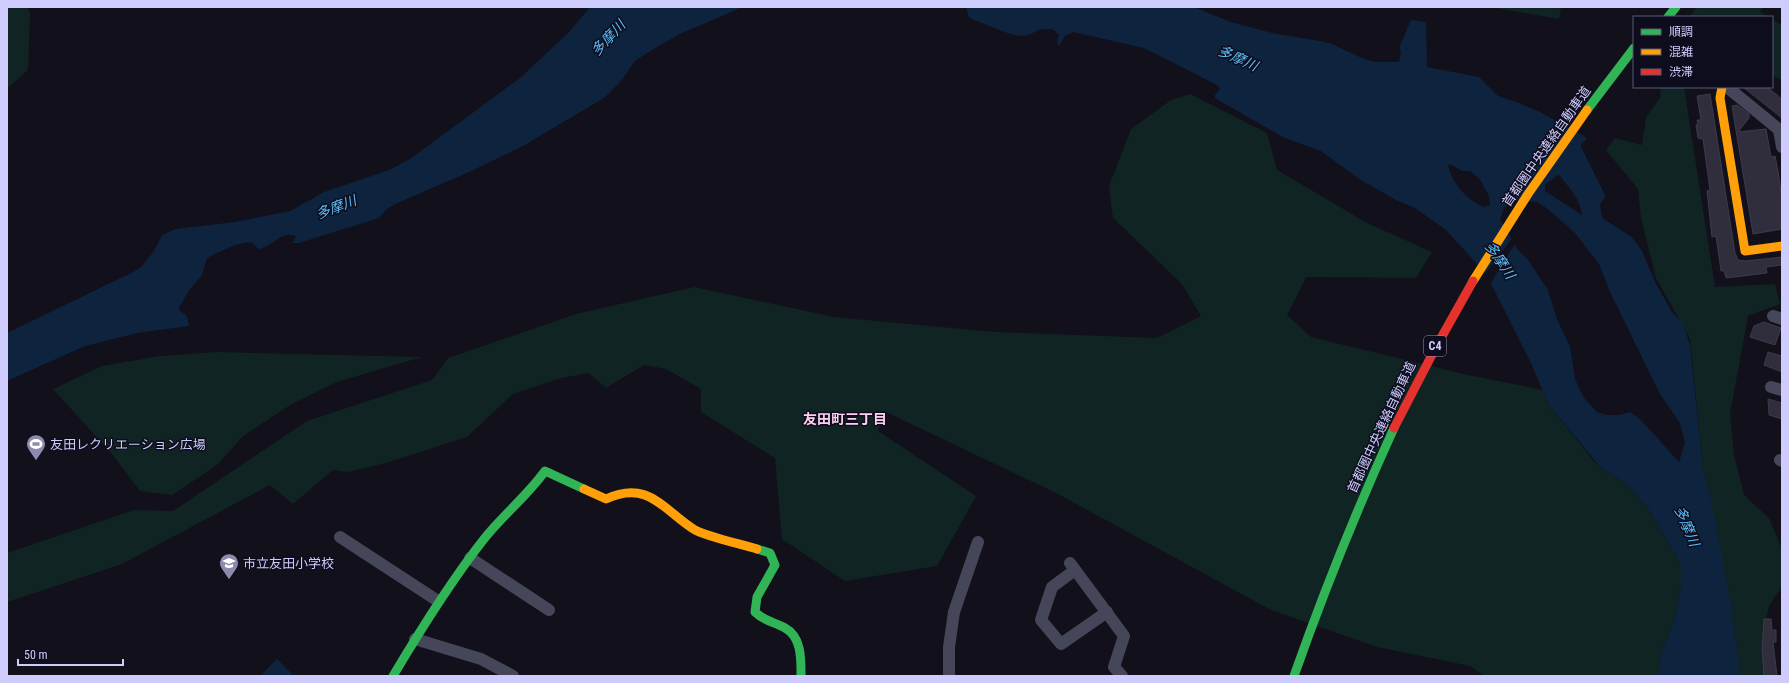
<svg xmlns="http://www.w3.org/2000/svg" width="1789" height="683" font-family="'Roboto Condensed','Noto Sans JP',sans-serif">
  <style>
    .green { fill: #102423 }
    .water { fill: #0e233d; fill-rule: evenodd }
    .pier { fill: #12101a }
    .building { fill: #302e3c; stroke: #3d3a4d }
    .lines { fill: none; stroke-linecap: round; stroke-linejoin: round }
    .street { stroke: #46465a; stroke-width: 12 }
    .fast { stroke: #30b455; stroke-width: 9 }
    .slow { stroke: #ff9f0a; stroke-width: 9 }
    .jam { stroke: #e5322d; stroke-width: 9 }
    .labels { text-anchor: middle; stroke-width: 3; stroke-linejoin: round; paint-order: stroke }
    .shield { fill: #0e0d1d; stroke: #9493b9; stroke-width: 1 }
    .shield-label { font-size: 12px; font-weight: bold; fill: #cdccfc }
    .street-label { font-size: 13px; fill: #cdccfc; stroke: #0e0d1d }
    .poi-label { font-size: 13px; fill: #cdccfc; stroke: #0e0d1d; text-anchor: start }
    .water-label { font-size: 14px; font-style: italic; fill: #5fbef7; stroke: #0e0d1d }
    .neighbourhood-label { font-size: 14px; font-weight: bold; fill: #fccef0; stroke: #0e0d1d }
  </style>
  <rect width="100%" height="100%" fill="#12101a"/>
  <g class="green">
    <polygon points="7,7 28,7 30,15 28,70 7,89"/>
    <polygon points="1490,7 1561,7 1559,19"/>
    <polygon points="1697,7 1763,7 1760,12 1768,17 1689,17"/>
    <polygon points="1772,19 1782,25 1782,81 1772,75"/>
    <polygon points="1661,87 1684,87 1715,287 1775,284 1780,304 1748,316 1730,414 1734,455 1744,495 1769,518 1782,549 1782,586 1769,606 1765,623 1765,676 1740,676 1716,528 1703,470 1690,339 1656,278 1641,218 1638,189 1606,150 1615,138 1642,145 1646,117 1660,98"/>
    <polygon points="1190,94 1267,133 1277,170 1369,224 1432,252 1416,278 1306,277 1287,315 1311,337 1468,375 1543,390 1549,405 1593,460 1601,468 1625,483 1649,509 1681,565 1681,585 1675,618 1662,651 1658,676 1484,676 1470,666 1377,647 1271,610 1056,493 884,411 878,431 976,496 937,566 845,581 782,539 775,458 701,412 701,389 666,369 644,365 606,388 589,373 561,378 513,394 467,437 386,463 348,472 333,470 293,504 270,485 122,564 7,602 7,553 134,510 173,511 307,421 432,380 448,358 576,314 694,287 834,317 995,332 1157,338 1201,316 1182,284 1113,218 1109,186 1131,129 1171,100"/>
    <polygon points="216,352 422,357 337,382 292,404 243,436 217,465 172,495 140,491 112,454 53,389 102,366 160,356"/>
  </g>
  <g class="water">
    <path d="M590,7H743L682,33L655,48L635,61L621,81L604,98L523,146L467,173L395,204L387,209L379,218L299,243H292L296,237L295,236C280,231 274,246 259,249C256,247 255,244 252,243C243,239 216,254 207,258L202,275L190,289L179,308V310L187,316L189,326L137,333L85,346L7,381V333L133,272L141,267L154,251L162,235L175,229L235,222L290,211L324,192L389,170L410,159L520,78L569,32Z"/>
    <path d="M966,7H1194L1231,22L1272,33L1320,41L1332,44L1364,59L1376,62H1399L1401,52L1399,48L1411,20L1426,22L1427,67L1479,77L1498,96L1519,103L1540,112L1586,137V140L1581,144V147L1605,195V198L1600,204L1602,218L1632,237L1642,251L1655,282L1672,312L1683,324L1690,345L1703,470L1711,499L1731,604L1740,676H1658L1662,651L1675,618L1681,585V565L1649,509L1625,483L1601,468L1549,405L1530,361L1486,274L1446,230L1415,208L1396,200L1359,179L1321,151L1285,138L1218,100L1215,98V95L1220,89L1217,85L1144,48L1073,32L1065,36L1059,46L1057,42L1059,35L1054,30C1035,26 1035,36 1022,36C1009,36 987,24 974,20L969,17ZM1450,164L1462,171H1470L1479,178L1489,196L1490,205L1483,207C1466,199 1453,184 1448,166ZM1557,175L1560,176C1568,186 1582,202 1582,215L1545,191V185ZM1513,200L1537,202L1545,207L1574,232L1599,264L1610,292L1660,394L1680,423L1685,443L1679,462L1641,420L1630,412L1619,415H1606L1597,412L1584,398L1575,379L1570,347L1557,319L1548,290L1526,257L1519,251L1500,219L1504,208Z"/>
    <polygon points="277,659 294,676 264,676 262,674"/>
  </g>
  <polygon class="pier" points="1513,237 1516,242 1489,286 1484,275"/>
  <g class="building">
    <polygon points="1743,87 1767,87 1782,99 1782,118"/>
    <polygon points="1710,94 1735,253 1738,260 1746,261 1782,257 1782,265 1766,267 1767,273 1726,278 1724,271 1721,271 1716,236 1712,237 1707,191 1710,190 1703,139 1698,138 1696,125 1698,124 1697,120 1701,120 1697,96"/>
    <polygon points="1737,105 1749,114 1749,118 1738,132 1766,129 1771,157 1775,156 1778,171 1782,199 1782,229 1753,234 1732,106"/>
    <polygon points="1764,322 1781,328 1775,345 1750,337 1754,326"/>
    <polygon points="1768,352 1782,356 1782,372 1764,365"/>
    <polygon points="1768,399 1782,403 1782,419 1769,415"/>
    <polygon points="1764,619 1771,619 1772,630 1776,630 1776,642 1773,642 1777,676 1764,676 1762,648"/>
  </g>
  <g class="lines">
    <g class="street">
      <polyline points="1727,87 1782,132"/>
      <polyline points="1779,130 1782,147"/>
      <polyline points="1773,316 1782,319"/>
      <polyline points="1771,387 1782,390"/>
      <polyline points="1780,460 1782,461"/>
      <polyline points="340,537 438,601"/>
      <polyline points="470,558 549,610"/>
      <polyline points="1070,563 1124,636 1114,667 1122,676"/>
      <polyline points="1075,570 1052,587 1041,620 1061,644 1107,612"/>
      <polyline points="415,639 481,659 513,676"/>
      <polyline points="949,676 949,647 954,612 978,542"/>
    </g>
    <g class="fast">
      <polyline points="1668,17 1676,7"/>
      <polyline points="1587,110 1634,48"/>
      <path d="M757,549L770,553L775,565L757,597L755,612C764,621 774,622 785,628C802,637 801,660 801,676"/>
      <path d="M393,676C421,629 450,582 484,539C503,515 527,496 545,471L584,489"/>
      <path d="M1294,676C1324,591 1357,509 1394,428"/>
    </g>
    <g class="slow">
      <polyline points="1722,87 1720,98 1745,251 1782,246"/>
      <polyline points="1473,281 1528,194 1587,110"/>
      <path d="M584,489L606,499C649,479 664,511 695,530C708,537 741,544 757,549"/>
    </g>
    <polyline class="jam" points="1394,428 1436,347 1473,281"/>
  </g>
  <defs>
    <g id="stadium-pin" transform="scale(1)"><path d="M0 17L-7.5 6A9.5 9.5 0 1 1 7.5 6Z" fill="#8c8aad" stroke="#0e0d1d"/><path d="M0-5a6.5 5 0 1 0 0 10a6.5 5 0 1 0 0-10ZM-3.5-1.8h7v3.6h-7Z" fill="#fff"/></g>
    <g id="school-pin" transform="scale(1)"><path d="M0 17L-7.5 6A9.5 9.5 0 1 1 7.5 6Z" fill="#8c8aad" stroke="#0e0d1d"/><path d="M0-5L7-2L0 1L-7-2ZM-4 1L0 2.5L4 1V4Q0 6-4 4Z" fill="#fff"/></g>
  </defs>
  <g fill-rule="evenodd">
    <use href="#stadium-pin" x="36" y="444"/>
    <use href="#school-pin" x="229" y="563"/>
  </g>
  <g class="labels">
    <rect class="shield" x="1424" y="336" width="22" height="20" rx="3"/>
    <g class="shield-label">
      <text x="1435" y="350">C4</text>
    </g>
    <g class="street-label">
      <text transform="translate(1546 146) rotate(-55)" y="5">首都圏中央連絡自動車道</text>
      <text transform="translate(1381 427) rotate(-65)" y="5">首都圏中央連絡自動車道</text>
    </g>
    <g class="poi-label">
      <text x="50" y="449">友田レクリエーション広場</text>
      <text x="243" y="568">市立友田小学校</text>
    </g>
    <g class="water-label">
      <text transform="translate(608 38) rotate(-47)" y="5">多摩川</text>
      <text transform="translate(1238 58) rotate(24)" y="5">多摩川</text>
      <text transform="translate(336 207) rotate(-21)" y="5">多摩川</text>
      <text transform="translate(1500 260) rotate(56)" y="5">多摩川</text>
      <text transform="translate(1687 526) rotate(67)" y="5">多摩川</text>
    </g>
    <g class="neighbourhood-label">
      <text x="845" y="424">友田町三丁目</text>
    </g>
  </g>
  <rect width="1789" height="683" fill="none" stroke="#cdccfc" stroke-width="16"/>
  <rect x="1633" y="16" width="140" height="72" fill="#0e0d1d" stroke="#5a5976"/>
  <rect x="1641" y="29" width="20" height="6" fill="#30b455" stroke="#5a5976"/>
  <text x="1669" y="36" font-size="12" fill="#cdccfc">順調</text>
  <rect x="1641" y="49" width="20" height="6" fill="#ff9f0a" stroke="#5a5976"/>
  <text x="1669" y="56" font-size="12" fill="#cdccfc">混雑</text>
  <rect x="1641" y="69" width="20" height="6" fill="#e5322d" stroke="#5a5976"/>
  <text x="1669" y="76" font-size="12" fill="#cdccfc">渋滞</text>
  <path d="M18 659v6h105v-6" fill="none" stroke="#cdccfc" stroke-width="2"/>
  <text x="24" y="659" font-size="12" fill="#cdccfc" stroke="#0e0d1d" stroke-width="3" paint-order="stroke">50 m</text>
</svg>
